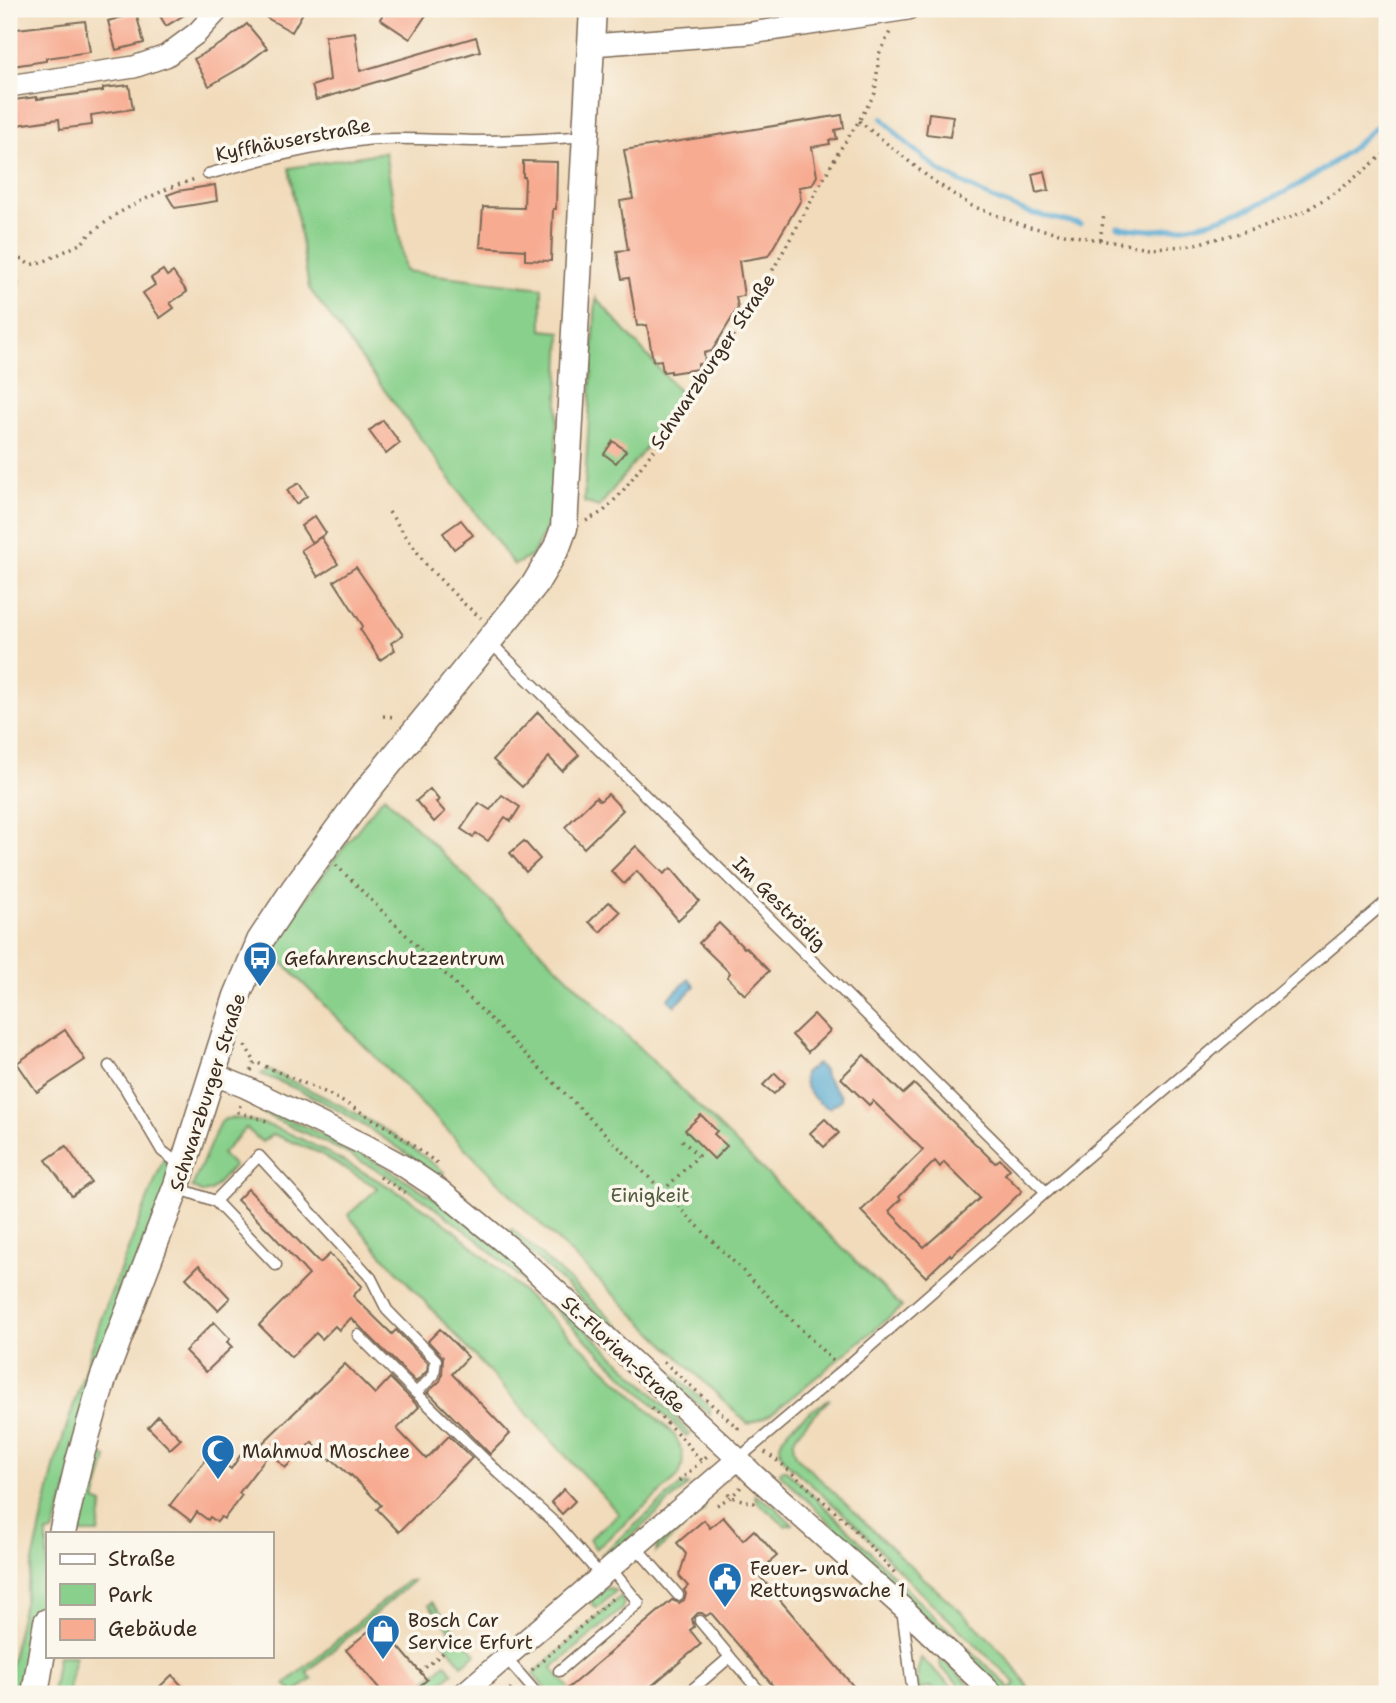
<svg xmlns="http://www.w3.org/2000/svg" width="1396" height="1703" font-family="'Shantell Sans',sans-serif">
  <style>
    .green { fill: #88d08b; stroke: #627d54; stroke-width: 2 }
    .water { fill: #54a8d0; stroke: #486977; stroke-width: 2 }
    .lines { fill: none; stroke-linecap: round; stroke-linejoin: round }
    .stream { stroke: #54a8d0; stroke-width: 5 }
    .building { fill: #f7ac92; fill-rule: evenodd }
    .service-casing { stroke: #7b6855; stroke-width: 13 }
    .minor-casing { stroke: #7b6855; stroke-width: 24 }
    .tertiary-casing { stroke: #7b6855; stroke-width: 29 }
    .path { stroke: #7b6855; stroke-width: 3.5; stroke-dasharray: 2 5; stroke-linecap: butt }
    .service { stroke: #fff; stroke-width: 10 }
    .minor { stroke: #fff; stroke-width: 21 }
    .tertiary { stroke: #fff; stroke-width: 26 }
    .labels { text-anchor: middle; stroke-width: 7; stroke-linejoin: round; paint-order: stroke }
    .street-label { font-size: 19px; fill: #3b2a1e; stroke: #fbf7ec }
    .poi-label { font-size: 19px; fill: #3b2a1e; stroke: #fbf7ec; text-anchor: start }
    .park-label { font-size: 19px; fill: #525c3f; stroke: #fbf7ec }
  </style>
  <rect width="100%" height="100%" fill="#fbf7ec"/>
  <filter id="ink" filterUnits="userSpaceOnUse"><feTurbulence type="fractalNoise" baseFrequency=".0143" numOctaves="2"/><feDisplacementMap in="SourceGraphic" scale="14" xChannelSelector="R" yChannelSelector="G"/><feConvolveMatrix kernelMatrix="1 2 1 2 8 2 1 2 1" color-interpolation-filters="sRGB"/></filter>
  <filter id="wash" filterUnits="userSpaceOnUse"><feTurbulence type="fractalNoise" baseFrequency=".00686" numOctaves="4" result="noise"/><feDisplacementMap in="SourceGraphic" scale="28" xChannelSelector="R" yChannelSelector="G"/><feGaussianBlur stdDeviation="1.57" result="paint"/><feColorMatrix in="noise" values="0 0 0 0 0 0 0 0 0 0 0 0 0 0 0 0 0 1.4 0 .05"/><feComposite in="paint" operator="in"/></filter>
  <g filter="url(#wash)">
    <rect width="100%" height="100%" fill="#f1dbbb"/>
    <g class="green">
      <polygon points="385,152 405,271 542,288 542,330 561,332 553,515 532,556 514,565 309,288 289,168"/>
      <polygon points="9,261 20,281 9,293"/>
      <polygon points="596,298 685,398 599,507 584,502"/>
      <path d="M384,796L902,1307L770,1415L748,1424L530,1214L273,953C303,896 344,847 384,796Z"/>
      <path d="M268,1070C311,1090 354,1111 395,1136C412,1147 428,1160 444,1172L440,1178C402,1149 363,1123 321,1101C302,1091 281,1082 261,1074Z"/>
      <path d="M261,1108C340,1139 417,1180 482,1235C515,1262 545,1293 577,1322C616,1358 657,1393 690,1435L686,1436L571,1325L479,1241L430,1204L386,1175L339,1149L262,1113Z"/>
      <path d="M233,1118C270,1121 305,1140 337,1158C371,1176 405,1195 437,1217C468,1240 496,1268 525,1294C576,1341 626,1388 675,1436C683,1451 686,1462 678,1477L596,1549L589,1539L619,1514L384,1257L348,1215L378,1188L317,1152L273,1134L262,1142L246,1128L222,1154L234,1166L211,1191L203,1193L192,1187L219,1124L225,1119Z"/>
      <polygon points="164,1158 173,1170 53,1533 47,1533 47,1566 25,1694 9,1694 9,1675 17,1634 55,1463 102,1316"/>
      <polygon points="512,1229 710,1407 710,1415 508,1233"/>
      <path d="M830,1399C821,1408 798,1429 794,1440C792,1446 794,1451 797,1457C836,1494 874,1532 914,1569C953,1606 1007,1647 1032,1694H1006L909,1602L871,1562L779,1473L783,1470H786L851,1532L914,1597L1011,1689L1016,1683L919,1591L855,1524L787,1463C784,1459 780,1454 780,1448C779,1431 816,1407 830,1399Z"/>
      <polygon points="98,1451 107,1458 95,1501 103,1504 98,1533 80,1533"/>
      <polygon points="682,1484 688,1485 613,1553 602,1554"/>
      <polygon points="755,1495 775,1507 792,1524 785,1526 766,1509 756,1501"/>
      <polygon points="704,1505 704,1510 656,1552 657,1545"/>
      <polygon points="407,1581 413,1581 307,1672 312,1679 298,1690 302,1694 295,1694 285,1684"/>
      <polygon points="610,1588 616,1591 597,1608 588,1600 600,1590"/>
      <polygon points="621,1596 624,1602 622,1609 552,1668 569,1688 561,1694 550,1694 533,1674"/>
      <polygon points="432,1602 476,1654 462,1665 441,1639 451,1631 429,1605"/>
      <polygon points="58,1656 75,1656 68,1694 52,1694"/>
      <polygon points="921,1658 960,1694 934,1694 932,1687 919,1690 917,1673"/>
      <polygon points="942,1659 980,1694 969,1694 941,1668 940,1662"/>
      <polygon points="446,1663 453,1673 428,1694 410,1694"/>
    </g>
    <g class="water">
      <polygon points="689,979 695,986 675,1006 668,999"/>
      <path d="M817,1064L824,1070L825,1076L841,1096V1100L829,1108C816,1103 801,1088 804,1073Z"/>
    </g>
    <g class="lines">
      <g class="stream">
        <polyline points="787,9 792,14"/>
        <polyline points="882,118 905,142 940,171 991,198 1029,213 1080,224"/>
        <path d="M1117,227C1129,228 1142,230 1154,230C1223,227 1293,194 1347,152C1361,141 1374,128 1387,117"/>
      </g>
    </g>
    <g id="blocks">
      <g class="building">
        <polygon points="156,9 194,9 166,26"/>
        <polygon points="273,9 305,9 292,32 267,18"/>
        <polygon points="386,9 416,9 426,15 410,39 380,19"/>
        <polygon points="136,13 144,43 116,50 108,21"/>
        <polygon points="85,21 90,52 46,58 46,61 12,66 9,45 9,30"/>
        <polygon points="247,24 267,48 242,67 209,86 194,59 224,42"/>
        <polygon points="355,32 360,71 476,37 480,51 316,100 312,86 330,80 325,36"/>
        <polygon points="129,85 133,109 91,115 92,125 60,129 59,119 17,125 13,100 37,97 37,99 103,91 103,88"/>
        <polygon points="929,113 953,116 950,137 926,134"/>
        <polygon points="842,115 844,128 835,130 837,139 829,140 830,144 812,147 817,176 812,185 799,187 801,200 768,256 739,261 744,296 736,297 738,308 712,351 704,353 705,363 698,364 698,369 671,373 671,371 663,372 661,360 653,361 647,325 637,326 629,278 622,279 619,265 617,251 628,250 620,201 633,199 624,150"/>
        <polygon points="523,161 557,162 556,209 553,209 551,261 525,260 525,250 480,247 483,207 524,208 525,177 523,177"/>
        <polygon points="1045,171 1049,190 1036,193 1032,174"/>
        <polygon points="215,185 217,201 175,208 167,195 178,191"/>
        <polygon points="163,270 167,276 173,272 187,292 170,303 174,308 160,318 143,293 155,285 151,278"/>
        <polygon points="383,420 400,443 386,454 369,431"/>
        <polygon points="613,441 626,451 616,463 604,454"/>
        <polygon points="299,483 307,496 296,504 287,490"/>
        <polygon points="315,516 326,533 312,543 301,526"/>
        <polygon points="461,520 473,535 454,549 443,533"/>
        <polygon points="321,537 338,564 318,577 301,550"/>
        <polygon points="356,567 403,635 391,643 395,650 380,660 360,629 363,626 334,581"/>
        <polygon points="538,712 579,755 562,771 549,757 522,787 493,760"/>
        <polygon points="430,789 439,800 436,802 445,812 434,822 416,801"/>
        <polygon points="608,794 623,810 584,848 565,827 596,797 600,801"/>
        <polygon points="502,795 520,807 511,821 505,817 488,841 476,833 473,837 461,829 479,803 490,810"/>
        <polygon points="524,841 540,859 526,872 510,853"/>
        <polygon points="636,846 664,874 671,868 699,901 678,920 637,871 624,884 611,871"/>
        <polygon points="609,902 620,912 600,932 589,922"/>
        <polygon points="719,923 744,948 746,947 769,971 745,995 727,977 730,973 699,943"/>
        <polygon points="814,1014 830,1031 808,1052 792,1035"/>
        <polygon points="65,1030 85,1060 37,1092 17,1063"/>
        <path d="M864,1055L903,1094L914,1084L995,1163L1000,1159L1010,1169L1005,1174L1022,1191L996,1216L951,1256L950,1254L926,1277L861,1211L923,1150L873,1101L869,1105L841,1078ZM935,1161L940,1167L944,1162L980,1198L924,1247L889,1211L901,1199L899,1197Z"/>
        <polygon points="775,1073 785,1083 774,1094 763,1085"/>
        <polygon points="701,1115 717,1131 714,1134 727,1146 714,1159 685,1130"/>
        <polygon points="825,1119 839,1133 824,1147 810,1133"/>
        <polygon points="66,1146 91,1182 72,1196 46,1160"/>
        <polygon points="248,1189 320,1263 330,1254 362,1286 353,1296 392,1334 396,1330 428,1363 427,1371 416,1382 351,1318 339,1330 335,1326 322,1339 316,1333 291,1357 259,1325 309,1275 272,1234 237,1200"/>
        <polygon points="199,1265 230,1298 218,1310 186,1278"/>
        <polygon points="214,1322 230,1339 227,1342 232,1347 206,1372 185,1351"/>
        <polygon points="440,1329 468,1357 452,1374 510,1434 490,1454 431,1395 427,1393 440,1381 442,1376 443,1357 428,1341"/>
        <polygon points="345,1364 375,1394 390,1378 419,1407 397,1429 426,1459 449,1436 472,1458 399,1532 377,1509 381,1505 351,1475 350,1476 332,1459 330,1460 312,1442 285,1468 270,1452 239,1493 242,1495 224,1519 221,1517 217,1522 210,1517 208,1520 197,1512 191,1521 170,1505 205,1460 212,1465 217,1458 231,1469 242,1453 248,1457"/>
        <polygon points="158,1416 181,1439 170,1449 148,1427"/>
        <polygon points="564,1489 575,1501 562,1514 551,1502"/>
        <polygon points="723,1517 743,1540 754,1530 777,1556 757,1573 860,1694 780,1694 711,1613 706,1616 702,1613 698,1613 692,1619 694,1627 690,1630 701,1644 642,1694 561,1694 672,1600 679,1603 684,1600 686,1594 684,1590 688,1586 679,1576 686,1554 677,1543 704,1520 710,1528"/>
        <polygon points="378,1623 427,1680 410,1694 384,1694 346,1650"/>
        <polygon points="172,1675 184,1688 177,1694 152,1694"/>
      </g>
    </g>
  </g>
  <g filter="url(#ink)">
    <use href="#blocks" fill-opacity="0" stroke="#7b6855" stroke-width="2"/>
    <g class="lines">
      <g class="service-casing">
        <g id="service">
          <path d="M208,174C259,160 312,146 365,140C401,137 437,140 473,141C511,141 548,139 586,136"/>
          <polyline points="490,642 1046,1192"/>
          <polyline points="109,1066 125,1088 162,1151 183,1167"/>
          <polyline points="177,1185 186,1191 215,1201 259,1156 371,1278 387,1310 436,1360 434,1375 416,1393 358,1335"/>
          <polyline points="215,1201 276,1265"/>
          <polyline points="416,1393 499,1473 556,1524 602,1577"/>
          <polyline points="738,1459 843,1370 1046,1192 1387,901"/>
          <polyline points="636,1547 678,1595"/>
          <polyline points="902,1609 913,1694"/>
          <polyline points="700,1621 730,1657"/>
          <polyline points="506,1658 537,1694"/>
          <polyline points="559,1671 639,1603 611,1569"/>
          <polyline points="687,1694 730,1657 762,1694"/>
        </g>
      </g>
      <g class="minor-casing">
        <g id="minor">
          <polyline points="592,45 751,33 908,9"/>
          <polyline points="9,86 134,67 166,56 197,33 219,9"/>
          <polyline points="213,1074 245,1087 365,1145 405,1167 441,1191 508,1246 738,1459 754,1475 902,1607 993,1694"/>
          <polyline points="463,1694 738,1459"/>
        </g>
      </g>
      <g class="tertiary-casing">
        <g id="tertiary">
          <polyline points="62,1533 79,1461 103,1379 177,1185 237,996 260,941 295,888 361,798 535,584 557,547 564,528 593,9"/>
          <polyline points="35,1694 47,1622"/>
        </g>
      </g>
      <g class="path">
        <polyline points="859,121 932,180 972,206 1025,226 1069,235 1149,248 1187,246 1264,227 1305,211 1342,188 1387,152"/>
        <polyline points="1100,240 1104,215"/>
        <polyline points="9,250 30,265 43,262 82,243 89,235 115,215 137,203 169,188 195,179"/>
        <polyline points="389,512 427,566 462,602 481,618"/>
        <polyline points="586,521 604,511 622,492 680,415 750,311 839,151 859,121 875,93 879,54 890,32"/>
        <polyline points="383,716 397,717"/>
        <polyline points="336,865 833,1361"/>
        <polyline points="245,1045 255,1062"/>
        <polyline points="251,1071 255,1062 329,1094 389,1128 437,1163"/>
        <polyline points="240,1105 238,1112 270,1122"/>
        <polyline points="380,1177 409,1195"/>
        <polyline points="663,1191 698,1156 680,1138"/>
        <polyline points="664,1362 738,1428 734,1432"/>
        <polyline points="651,1408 681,1437 703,1463"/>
        <polyline points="765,1452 783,1465 851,1526 895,1573"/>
        <polyline points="679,1481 707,1456"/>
        <polyline points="728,1493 731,1497 754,1503 756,1505"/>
        <polyline points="717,1505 731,1497 741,1487"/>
        <polyline points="532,1670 615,1596"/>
        <polyline points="420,1672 444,1652"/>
        <polyline points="435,1694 444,1686"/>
        <polyline points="504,1694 513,1687"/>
      </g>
      <use href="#service" class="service"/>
      <use href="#minor" class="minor"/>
      <use href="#tertiary" class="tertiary"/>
    </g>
  </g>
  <defs>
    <g id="bus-pin" transform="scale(1.75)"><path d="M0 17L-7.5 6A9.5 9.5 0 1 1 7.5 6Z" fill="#1f6fb2" stroke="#fbf7ec"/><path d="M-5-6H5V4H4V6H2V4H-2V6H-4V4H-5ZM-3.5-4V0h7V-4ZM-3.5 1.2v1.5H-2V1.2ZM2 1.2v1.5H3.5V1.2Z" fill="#fff"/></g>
    <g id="mosque-pin" transform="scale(1.75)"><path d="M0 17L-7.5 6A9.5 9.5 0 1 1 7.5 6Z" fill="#1f6fb2" stroke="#fbf7ec"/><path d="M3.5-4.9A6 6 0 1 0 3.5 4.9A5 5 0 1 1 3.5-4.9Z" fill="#fff"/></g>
    <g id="civic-pin" transform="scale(1.75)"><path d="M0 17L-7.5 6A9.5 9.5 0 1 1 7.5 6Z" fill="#1f6fb2" stroke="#fbf7ec"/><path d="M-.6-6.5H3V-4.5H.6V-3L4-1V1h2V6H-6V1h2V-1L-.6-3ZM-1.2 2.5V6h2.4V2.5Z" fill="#fff"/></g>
    <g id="shop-pin" transform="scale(1.75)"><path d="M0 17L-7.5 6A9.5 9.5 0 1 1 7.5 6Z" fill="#1f6fb2" stroke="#fbf7ec"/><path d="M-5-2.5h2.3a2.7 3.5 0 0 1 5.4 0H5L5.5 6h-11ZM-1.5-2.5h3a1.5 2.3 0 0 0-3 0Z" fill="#fff"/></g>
  </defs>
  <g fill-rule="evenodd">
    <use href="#bus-pin" x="260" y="958"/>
    <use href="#mosque-pin" x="218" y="1451"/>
    <use href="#civic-pin" x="725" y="1579"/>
    <use href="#shop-pin" x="383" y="1631"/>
  </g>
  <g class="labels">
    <g class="street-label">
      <text transform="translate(293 139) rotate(-11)" y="7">Kyffhäuserstraße</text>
      <text transform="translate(712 361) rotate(-56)" y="7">Schwarzburger Straße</text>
      <text transform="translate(780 903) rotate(45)" y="7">Im Geströdig</text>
      <text transform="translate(207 1092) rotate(-72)" y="7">Schwarzburger Straße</text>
      <text transform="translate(624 1354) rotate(43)" y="7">St.-Florian-Straße</text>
    </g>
    <g class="poi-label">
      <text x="284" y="965">Gefahrenschutzzentrum</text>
      <text x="242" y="1458">Mahmud Moschee</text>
      <text x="750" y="1575">Feuer- und<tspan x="750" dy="22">Rettungswache 1</tspan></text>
      <text x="408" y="1627">Bosch Car<tspan x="408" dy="22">Service Erfurt</tspan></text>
    </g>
    <g class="park-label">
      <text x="650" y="1202">Einigkeit</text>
    </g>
  </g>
  <rect width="1396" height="1703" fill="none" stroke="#fbf7ec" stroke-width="35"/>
  <rect x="46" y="1532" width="228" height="126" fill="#fbf7ec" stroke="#aea59a" stroke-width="2"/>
  <rect x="60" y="1554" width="35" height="10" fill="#ffffff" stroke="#aea59a" stroke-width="2"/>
  <text x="108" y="1566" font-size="21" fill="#3b2a1e">Straße</text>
  <rect x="60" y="1584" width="35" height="21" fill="#88d08b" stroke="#aea59a" stroke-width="2"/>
  <text x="108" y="1602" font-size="21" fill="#3b2a1e">Park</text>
  <rect x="60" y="1619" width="35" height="21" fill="#f7ac92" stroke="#aea59a" stroke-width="2"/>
  <text x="108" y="1636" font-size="21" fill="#3b2a1e">Gebäude</text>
</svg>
